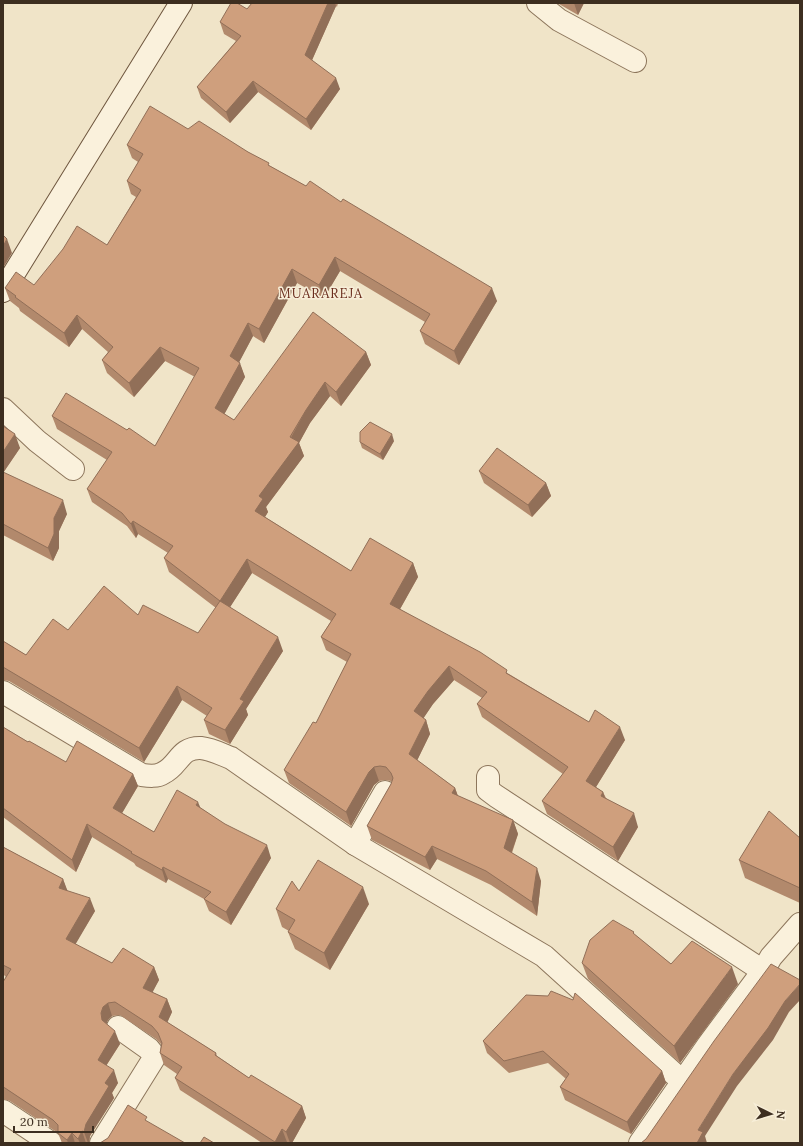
<svg xmlns="http://www.w3.org/2000/svg" width="803" height="1146" font-family="Lora,serif">
  <style>
    .lines { fill: none; stroke-linecap: round; stroke-linejoin: round }
    .street-casing { stroke: #8d765c; stroke-width: 24 }
    .secondary-casing { stroke: #6f573f; stroke-width: 24 }
    .street { stroke: #faf1dc; stroke-width: 22 }
    .secondary { stroke: #faf1dc; stroke-width: 22 }
    .wall { fill: #b2896c }
    .shaded-wall { fill: #916f58 }
    .building { fill: #cf9f7d; stroke: #916f58 }
    .labels { text-anchor: middle; stroke-width: 3; stroke-linejoin: round; paint-order: stroke }
    .quarter-label { font-size: 13px; letter-spacing: 1px; fill: #6b2e1e; stroke: #f7eed8 }
  </style>
  <rect width="100%" height="100%" fill="#f0e4c8"/>
  <g class="lines">
    <g class="street-casing">
      <g id="street">
        <polyline points="538,3 559,20 635,61"/>
        <polyline points="3,409 37,441 73,469"/>
        <path d="M3,692L142,775C149,776 157,777 163,773C179,766 179,747 201,748C211,749 221,754 231,758L355,844L544,956L682,1081"/>
        <polyline points="488,777 488,790 496,796 763,971"/>
        <polyline points="355,844 385,792"/>
        <polyline points="3,1111 51,1143"/>
        <polyline points="101,1143 154,1058 153,1054 149,1049 118,1027"/>
        <polyline points="640,1143 708,1045 763,971 771,957 800,924"/>
      </g>
    </g>
    <g class="secondary-casing">
      <polyline id="secondary" points="3,291 181,3"/>
    </g>
    <use href="#street" class="street"/>
    <use href="#secondary" class="secondary"/>
  </g>
  <g class="wall">
    <polygon points="252,3 338,3 337,7 336,6 312,60 340,89 311,130 258,92 230,123 201,98 197,87 236,41 224,34 220,22 247,9"/>
    <polygon points="559,3 584,3 578,15 559,4"/>
    <polygon points="188,129 248,152 270,166 306,186 341,202 497,301 459,365 425,344 420,331 425,322 340,271 324,298 297,283 264,343 253,336 239,362 245,377 224,414 234,420 366,352 371,365 341,406 330,396 310,423 299,443 304,456 266,507 268,512 265,517 351,571 413,563 418,577 400,609 509,674 589,722 625,740 596,787 603,792 606,798 638,827 618,861 547,814 542,801 563,774 482,717 477,704 482,698 454,680 433,704 423,718 426,720 430,734 417,760 455,788 458,796 513,820 518,834 512,853 541,881 537,916 491,885 437,859 430,870 372,840 367,826 391,784 392,782 391,781 385,780 379,781 374,785 351,826 289,783 284,770 316,723 347,662 326,650 321,637 331,621 252,573 230,607 283,651 246,709 248,715 230,744 209,734 204,720 207,716 182,700 144,762 9,681 3,680 3,641 26,655 68,630 138,615 198,633 216,608 169,572 164,558 168,553 138,534 136,538 127,526 92,502 87,489 107,460 57,429 52,416 127,430 155,446 195,377 165,361 134,397 107,373 102,360 108,352 82,329 69,347 20,311 19,308 10,301 5,288 34,285 107,245 136,197 131,194 127,181 138,162 132,158 127,145"/>
    <polygon points="3,426 20,448 3,473 67,514 59,531 59,548 53,561 3,535"/>
    <polygon points="394,441 383,460 362,448 360,442"/>
    <polygon points="479,471 546,483 551,496 532,517 484,483"/>
    <polygon points="3,727 28,742 66,762 133,774 138,786 122,813 154,832 201,808 271,858 231,925 209,911 204,899 168,879 166,883 136,866 134,863 92,837 76,872 3,817"/>
    <polygon points="800,838 800,903 745,878 739,860"/>
    <polygon points="3,847 63,879 67,891 95,911 75,944 112,963 154,967 159,980 152,992 167,999 172,1012 167,1022 216,1053 217,1056 249,1078 302,1106 306,1118 292,1143 289,1143 287,1142 287,1143 262,1143 180,1090 175,1078 177,1074 164,1065 160,1053 161,1044 156,1039 120,1015 112,1016 108,1020 106,1023 120,1044 106,1066 118,1083 112,1093 114,1098 90,1136 89,1143 62,1143 58,1133 10,1101 3,1099 3,982 6,977 3,974"/>
    <polygon points="299,891 369,904 330,970 295,949 288,932 289,931 282,927 276,909"/>
    <polygon points="635,935 671,964 738,984 680,1063 588,979 582,963"/>
    <polygon points="483,1041 662,1071 666,1083 631,1134 565,1100 560,1087 566,1079 548,1063 509,1073 487,1053"/>
  </g>
  <g class="shaded-wall">
    <polygon points="328,3 335,3 336,6 309,67 305,55"/>
    <polygon points="574,3 584,3 578,15"/>
    <polygon points="336,78 340,89 311,130 306,119"/>
    <polygon points="253,81 258,92 230,123 226,112"/>
    <polygon points="7,239 12,253 3,268 3,246"/>
    <polygon points="335,257 340,271 324,298 319,285"/>
    <polygon points="292,269 297,283 264,343 259,329"/>
    <polygon points="492,288 497,301 459,365 454,351"/>
    <polygon points="77,315 82,329 69,347 64,333"/>
    <polygon points="248,323 253,336 235,370 230,356"/>
    <polygon points="160,347 165,361 134,397 129,383"/>
    <polygon points="366,352 371,365 341,406 336,392"/>
    <polygon points="240,363 245,377 220,422 215,408"/>
    <polygon points="325,382 330,396 310,423 299,443 304,456 266,507 268,512 260,525 255,511 259,496 306,410"/>
    <polygon points="15,434 20,448 3,473 3,452"/>
    <polygon points="392,434 394,441 383,460 380,454"/>
    <polygon points="546,483 551,496 532,517 528,505"/>
    <polygon points="63,500 67,514 59,531 59,548 53,561 48,548 54,518"/>
    <polygon points="133,521 138,534 136,538 131,524"/>
    <polygon points="247,559 252,573 225,615 220,601"/>
    <polygon points="413,563 418,577 395,618 390,604"/>
    <polygon points="278,637 283,651 246,709 248,715 230,744 225,730 240,699"/>
    <polygon points="449,666 454,680 433,704 419,725 414,711 428,691"/>
    <polygon points="177,686 182,700 144,762 139,748"/>
    <polygon points="426,720 430,734 414,767 409,754"/>
    <polygon points="620,727 625,740 591,795 586,781"/>
    <polygon points="374,767 379,781 374,785 351,826 346,812 369,772"/>
    <polygon points="133,774 138,786 118,820 113,808"/>
    <polygon points="455,788 460,802 452,793"/>
    <polygon points="603,792 608,806 601,796"/>
    <polygon points="198,802 203,814 196,805"/>
    <polygon points="634,813 638,827 618,861 613,847"/>
    <polygon points="513,820 518,834 508,862 504,848"/>
    <polygon points="87,824 92,837 76,872 72,860"/>
    <polygon points="267,845 271,858 231,925 226,912"/>
    <polygon points="432,846 437,859 430,870 425,857"/>
    <polygon points="163,867 168,879 166,883 162,870"/>
    <polygon points="537,868 541,881 537,916 532,902"/>
    <polygon points="63,879 68,892 59,888"/>
    <polygon points="363,887 369,904 330,970 324,953"/>
    <polygon points="90,898 95,911 71,952 66,939"/>
    <polygon points="154,967 159,980 148,1001 143,988"/>
    <polygon points="732,967 738,984 680,1063 674,1046"/>
    <polygon points="800,984 800,1000 789,1012 773,1040 737,1086 705,1136 707,1143 697,1143 698,1130 733,1074 785,1001"/>
    <polygon points="167,999 172,1012 164,1030 159,1017"/>
    <polygon points="108,1003 112,1016 108,1020 106,1025 102,1020 101,1013 103,1007"/>
    <polygon points="115,1031 120,1044 102,1072 98,1060"/>
    <polygon points="114,1070 118,1083 112,1093 114,1098 90,1136 89,1143 88,1143 84,1132 86,1124 105,1083"/>
    <polygon points="662,1071 666,1083 631,1134 627,1122"/>
    <polygon points="302,1106 306,1118 292,1143 290,1143 286,1132"/>
    <polygon points="282,1129 287,1142 287,1143 276,1143 275,1142"/>
    <polygon points="82,1131 86,1143 80,1143 78,1139"/>
    <polygon points="72,1133 75,1143 68,1143 67,1140"/>
  </g>
  <g class="building">
    <polygon points="231,3 237,3 247,9 252,3 328,3 305,55 336,78 306,119 253,81 226,112 197,87 241,36 220,22"/>
    <polygon points="150,106 188,129 199,121 248,152 269,163 268,165 306,186 310,181 341,202 343,199 492,288 454,351 420,331 430,314 335,257 319,285 292,269 259,329 248,323 230,356 240,363 215,408 234,420 313,312 366,352 336,392 325,382 306,410 290,437 299,442 259,496 263,499 255,511 351,571 370,538 413,563 390,604 480,652 507,670 506,673 589,722 595,710 620,727 586,781 603,792 601,796 634,813 613,847 542,801 568,767 477,704 487,692 449,666 428,691 414,711 426,720 409,754 455,788 452,793 513,820 504,848 537,868 532,902 486,871 432,846 425,857 367,826 391,784 393,778 391,773 386,767 380,766 374,767 369,772 346,812 284,770 313,722 316,723 351,654 321,637 336,614 247,559 220,601 164,558 173,546 133,521 131,524 122,513 87,489 112,452 52,416 66,393 127,430 129,428 155,446 199,368 160,347 129,383 102,360 113,347 77,315 64,333 15,297 16,296 5,288 16,272 34,285 63,249 77,226 107,245 141,190 127,181 143,154 127,145"/>
    <polygon points="3,235 7,239 3,246"/>
    <polygon points="370,422 392,434 380,454 360,442 360,432"/>
    <polygon points="3,426 15,434 3,452"/>
    <polygon points="497,448 546,483 528,505 479,471"/>
    <polygon points="3,472 63,500 54,518 54,534 48,548 3,524"/>
    <polygon points="104,586 138,615 143,605 198,633 220,601 278,637 240,699 244,701 225,730 204,720 212,708 177,686 139,748 3,667 3,641 26,655 53,619 68,630"/>
    <polygon points="3,727 28,742 29,741 66,762 77,741 133,774 113,808 154,832 177,790 198,802 196,805 225,824 267,845 226,912 204,899 211,892 163,867 162,870 131,853 132,852 87,824 72,860 3,808"/>
    <polygon points="769,811 800,838 800,888 739,860"/>
    <polygon points="3,847 63,879 59,888 90,898 66,939 112,963 123,948 154,967 143,988 167,999 159,1017 216,1053 215,1055 249,1078 251,1075 302,1106 286,1132 282,1129 275,1142 175,1078 182,1067 160,1053 162,1043 158,1033 152,1026 115,1002 108,1003 103,1007 101,1013 102,1020 115,1031 98,1060 114,1070 105,1083 109,1086 86,1124 84,1132 82,1131 78,1139 72,1133 67,1140 58,1133 58,1125 53,1120 5,1088 3,1087 3,982 11,969 3,965"/>
    <polygon points="318,860 363,887 324,953 288,932 295,920 276,909 292,881 299,891"/>
    <polygon points="613,920 634,932 633,933 671,964 692,941 732,967 674,1046 582,963 590,940"/>
    <polygon points="771,964 800,980 800,984 785,1001 768,1028 733,1074 698,1130 703,1132 697,1143 641,1143 646,1139 714,1041"/>
    <polygon points="551,991 573,1000 575,993 662,1071 627,1122 560,1087 569,1074 543,1051 504,1061 483,1041 526,995 548,996"/>
    <polygon points="128,1105 147,1117 145,1120 185,1143 100,1143 108,1138"/>
    <polygon points="204,1137 214,1143 200,1143"/>
  </g>
  <g class="labels">
    <g class="quarter-label">
      <text x="321" y="298">MUARAREJA</text>
    </g>
  </g>
  <rect width="803" height="1146" fill="none" stroke="#3d2e20" stroke-width="8"/>
  <g transform="translate(771 1114) rotate(95)" stroke="#f7eed8" stroke-width="3" paint-order="stroke">
  <path d="M0-3L7 15L0 10L-7 15Z" fill="#3d2e20"/>
  <text y="-6" font-size="11" font-weight="bold" text-anchor="middle" fill="#3d2e20">N</text>
  </g>
  <path d="M14 1126v6h79v-6" fill="none" stroke="#3d2e20" stroke-width="2"/>
  <text x="20" y="1126" font-size="12" fill="#3d2e20" stroke="#f7eed8" stroke-width="3" paint-order="stroke">20 m</text>
</svg>
